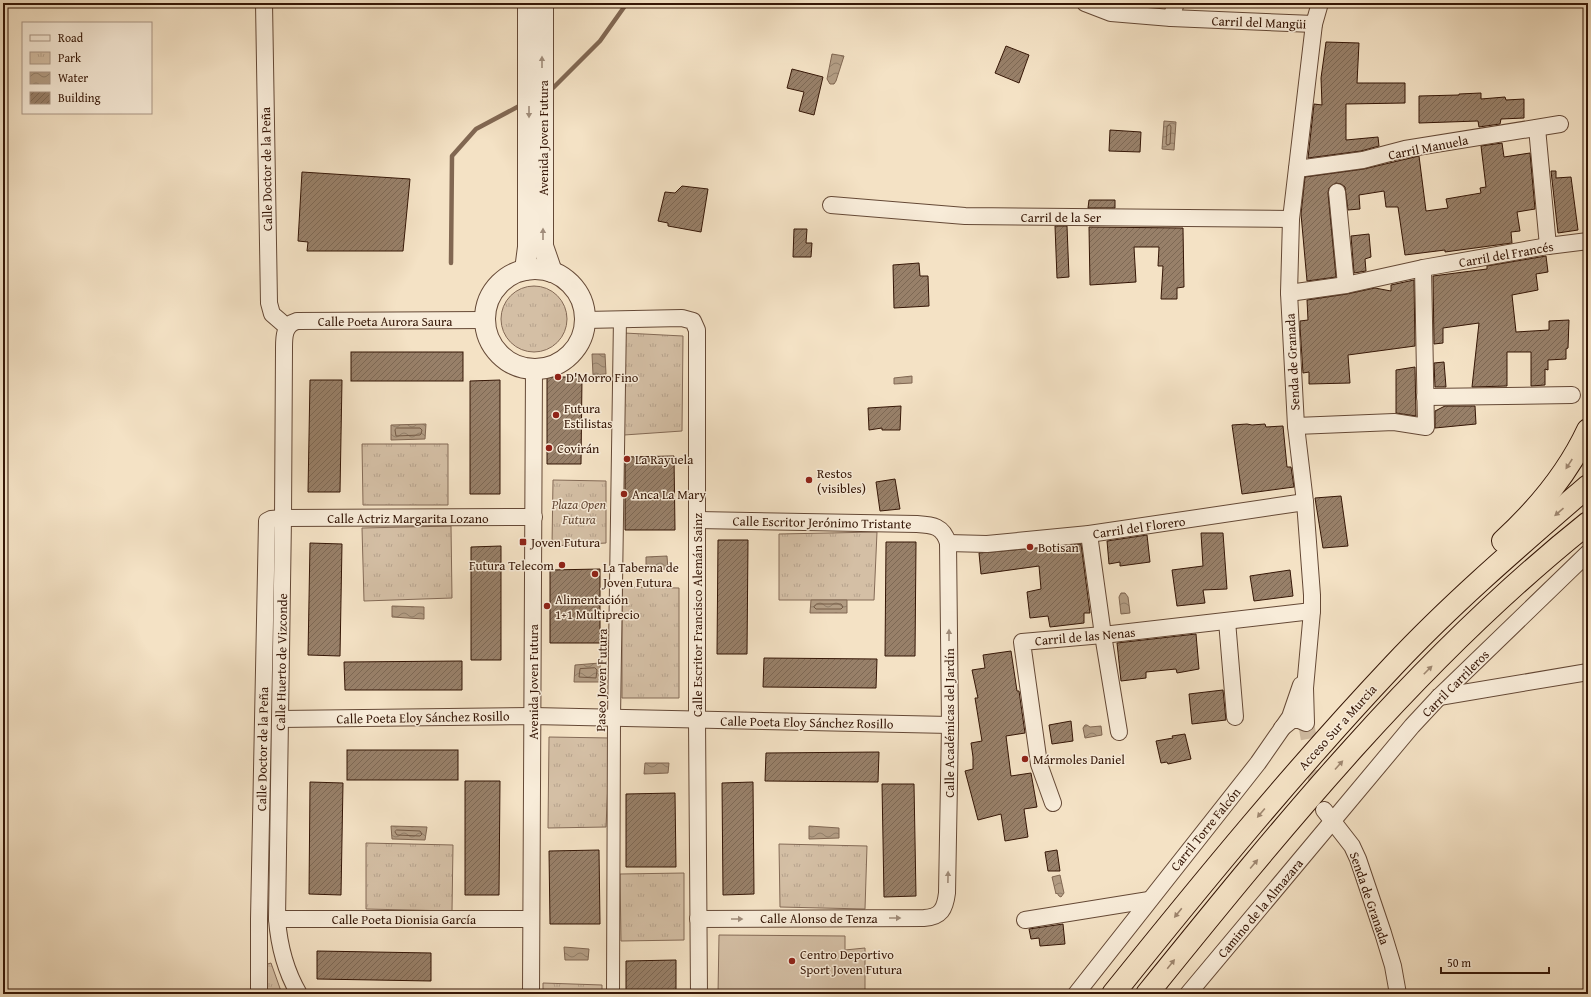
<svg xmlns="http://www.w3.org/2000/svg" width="1591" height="997" font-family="'Gentium Book Plus',serif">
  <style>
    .park { fill: url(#park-tufts); stroke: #846a56 }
    .pitch { fill: #d4bfa5; stroke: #846a56 }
    .water { fill: url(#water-waves); stroke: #816752 }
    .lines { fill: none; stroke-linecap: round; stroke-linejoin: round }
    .shore { stroke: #745a45; stroke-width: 1 }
    .stream { stroke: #816752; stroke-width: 4.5 }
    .building { fill: url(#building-hatch); stroke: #351606 }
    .minor-tunnel { stroke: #ceb99f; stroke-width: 16; stroke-dasharray: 16 8; stroke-linecap: butt }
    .pedestrian-casing { stroke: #654936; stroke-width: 14 }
    .minor-casing { stroke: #654936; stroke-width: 18 }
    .tertiary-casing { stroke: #654936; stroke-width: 22 }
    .motorway-casing { stroke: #351606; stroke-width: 24 }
    .pedestrian { stroke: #f8ecd9; stroke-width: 12 }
    .minor { stroke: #f8ecd9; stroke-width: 16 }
    .tertiary { stroke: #f8ecd9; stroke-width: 20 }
    .motorway { stroke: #f4e2c5; stroke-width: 22 }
    .oneway { fill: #a08c7a }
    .oneway2 { fill: #9e866f }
    .poi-dot { fill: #8f2418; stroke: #f8ecd9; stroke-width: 1.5 }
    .labels { text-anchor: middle; stroke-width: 3; stroke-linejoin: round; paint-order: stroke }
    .street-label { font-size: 13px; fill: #351606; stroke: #f8ecd9 }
    .poi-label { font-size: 13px; fill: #351606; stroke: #f8ecd9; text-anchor: start }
    .park-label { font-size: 13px; font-style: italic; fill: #654936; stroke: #f8ecd9 }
  </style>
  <defs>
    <pattern id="park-tufts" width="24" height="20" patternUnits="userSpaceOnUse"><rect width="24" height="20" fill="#d4bfa5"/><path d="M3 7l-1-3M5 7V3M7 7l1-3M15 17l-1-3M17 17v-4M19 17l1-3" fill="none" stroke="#b7a38d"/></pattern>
    <pattern id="water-waves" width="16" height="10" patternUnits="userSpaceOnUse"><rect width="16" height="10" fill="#b39d84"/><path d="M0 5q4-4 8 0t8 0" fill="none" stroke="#927f6a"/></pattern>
    <pattern id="building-hatch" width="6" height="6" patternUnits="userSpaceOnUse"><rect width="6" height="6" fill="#988069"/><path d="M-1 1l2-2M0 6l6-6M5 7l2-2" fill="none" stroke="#7d6854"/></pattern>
  </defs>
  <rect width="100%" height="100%" fill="#f4e2c5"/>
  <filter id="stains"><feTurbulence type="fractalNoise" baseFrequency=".005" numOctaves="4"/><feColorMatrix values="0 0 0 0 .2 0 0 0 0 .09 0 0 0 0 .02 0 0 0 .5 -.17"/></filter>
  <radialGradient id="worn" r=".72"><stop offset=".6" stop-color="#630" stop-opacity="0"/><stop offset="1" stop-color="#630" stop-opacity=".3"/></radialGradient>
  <g class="park">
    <circle cx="534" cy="319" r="33"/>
    <polygon points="624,333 683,336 682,431 624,435"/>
    <polygon points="362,444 448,444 448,505 363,505"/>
    <polygon points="553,480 606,481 606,543 552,546"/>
    <polygon points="451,526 452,598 364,601 362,528"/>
    <polygon points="877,532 874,600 779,600 779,534"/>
    <polygon points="622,587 679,588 679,698 622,698"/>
    <polygon points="549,737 610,738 606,827 548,828"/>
    <polygon points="366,843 453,845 452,911 366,909"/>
    <polygon points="779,844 867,846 865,909 780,907"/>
    <polygon points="684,873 684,940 621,941 620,874"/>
    <polygon points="271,963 282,994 266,994 264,965"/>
    <polygon points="543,983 602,985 602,994 543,994"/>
  </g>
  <polygon class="pitch" points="719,935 845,936 845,950 865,948 865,994 718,994"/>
  <g class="water">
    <polygon points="832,54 844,56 836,81 834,84 830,84 827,79"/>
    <polygon points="1164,121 1176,122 1174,150 1162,149"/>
    <polygon points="592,354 605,354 606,374 593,375"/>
    <polygon points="912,376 912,383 894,384 894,378"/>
    <polygon points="426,424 425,439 391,440 391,425"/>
    <polygon points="667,556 668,569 646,570 646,557"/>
    <polygon points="1121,593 1125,593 1128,597 1130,613 1121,614 1119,597"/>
    <polygon points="811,600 847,600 847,613 810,613"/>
    <polygon points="392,606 424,607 424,619 392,617"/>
    <polygon points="600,663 601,682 574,682 575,665"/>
    <polygon points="1085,725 1087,725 1090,727 1101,726 1102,735 1085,738 1083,728"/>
    <polygon points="645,763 669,763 668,773 644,774"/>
    <polygon points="391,826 427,827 425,840 392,839"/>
    <polygon points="809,826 839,828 839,838 809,839"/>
    <polygon points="1060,875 1064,893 1061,897 1059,896 1057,893 1056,894 1052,877"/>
    <polygon points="564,947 589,949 588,960 565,960"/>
  </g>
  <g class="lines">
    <g class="shore">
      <polygon points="1170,125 1171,127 1170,144 1168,145 1166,144 1167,127"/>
      <polygon points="397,428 420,428 422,430 421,434 420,435 396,436 395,430"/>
      <polygon points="817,604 841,604 843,607 841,609 816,609 814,607"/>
      <polygon points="595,668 597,670 596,678 579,677 580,669"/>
      <polygon points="397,830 420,831 422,834 420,836 397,835 395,832"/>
    </g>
    <g class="stream">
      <polyline points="553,88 600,41 627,3"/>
      <polyline points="451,263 452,156 476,129 521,105"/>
    </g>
  </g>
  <g class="building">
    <polygon points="1326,42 1359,43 1357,83 1405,83 1405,103 1346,104 1346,140 1378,137 1379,146 1361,151 1308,158 1314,104 1322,105 1321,78"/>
    <polygon points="1006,46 1029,55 1019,83 995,73"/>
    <polygon points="792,69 823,77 814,115 799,111 804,92 787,88"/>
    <polygon points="1481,93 1481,99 1505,97 1506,100 1524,99 1524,118 1501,119 1500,124 1479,127 1478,121 1419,123 1419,96 1459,95 1459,94"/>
    <polygon points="1110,130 1141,132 1140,152 1109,151"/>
    <polygon points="1502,143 1504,157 1530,153 1535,209 1517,212 1520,231 1511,232 1512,243 1445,252 1445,250 1405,255 1398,207 1386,207 1384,191 1359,195 1360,209 1348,210 1345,187 1341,184 1336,183 1329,188 1328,193 1336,277 1307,281 1301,214 1305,177 1364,169 1419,156 1426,211 1448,208 1446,199 1481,193 1480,188 1486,187 1481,146"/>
    <polygon points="1551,171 1556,171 1556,178 1571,177 1578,230 1558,233"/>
    <polygon points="302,172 410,179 403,251 307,251 308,242 298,241"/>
    <polygon points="682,186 708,189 701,232 668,226 668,223 658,221 665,192 675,193"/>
    <polygon points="1089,200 1115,200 1115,208 1088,208"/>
    <polygon points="1055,226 1067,226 1069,277 1057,278"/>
    <polygon points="1089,227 1183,228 1184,287 1177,288 1177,299 1161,299 1163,266 1158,266 1159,247 1134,247 1136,282 1090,285"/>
    <polygon points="794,229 807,229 806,243 812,243 811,257 793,257"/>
    <polygon points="1369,234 1371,257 1365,259 1366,271 1354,273 1351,236"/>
    <polygon points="1546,256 1548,272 1536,274 1538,290 1512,295 1516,332 1549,330 1549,321 1569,320 1568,348 1566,349 1566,359 1548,360 1548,370 1545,369 1545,385 1531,386 1531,352 1507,352 1507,386 1472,387 1479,323 1443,328 1443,343 1434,344 1433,276 1487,269 1487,266"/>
    <polygon points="919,263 920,276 928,276 929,306 894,308 893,265"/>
    <polygon points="1414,280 1415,346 1348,355 1350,383 1309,384 1309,372 1303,373 1300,327 1300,321 1308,320 1307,300 1347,294 1375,288 1391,291 1391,285"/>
    <rect x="351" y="352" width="112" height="29"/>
    <polygon points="1444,362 1446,387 1435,387 1434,363"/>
    <polygon points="1415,367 1416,416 1396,413 1396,370"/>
    <polygon points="547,377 582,377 581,464 547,464"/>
    <polygon points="310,380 342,380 340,492 308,492"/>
    <polygon points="500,380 500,494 470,494 470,381"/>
    <polygon points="901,406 900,430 882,430 882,428 869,430 868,408"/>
    <polygon points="1445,406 1475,406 1476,424 1435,428 1435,411"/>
    <polygon points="1247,424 1252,425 1265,424 1266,427 1283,426 1287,467 1291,467 1294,487 1242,494 1232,425"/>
    <polygon points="674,456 675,530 625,530 625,457"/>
    <polygon points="895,479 900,509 880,511 876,482"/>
    <polygon points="1341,496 1348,546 1323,548 1315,498"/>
    <polygon points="1201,533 1223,533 1227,589 1203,590 1205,603 1177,606 1172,570 1203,566"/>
    <polygon points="1147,535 1150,562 1120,566 1120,562 1109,564 1107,541"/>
    <polygon points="718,540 748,540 747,654 717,654"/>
    <polygon points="886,542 916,542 915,656 885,656"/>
    <polygon points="310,543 342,544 340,656 308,655"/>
    <polygon points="1081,544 1090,613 1084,613 1084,623 1050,627 1048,616 1030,618 1027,592 1041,589 1039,566 981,574 979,553"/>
    <polygon points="501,546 501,660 471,660 471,547"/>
    <polygon points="600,569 600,643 550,643 550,570"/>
    <polygon points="1290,570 1293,596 1254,601 1250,576"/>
    <polygon points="1196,634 1199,669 1177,673 1176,669 1146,672 1146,678 1121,681 1117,643"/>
    <polygon points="1011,651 1017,691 1019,691 1025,733 1006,736 1011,776 1031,773 1037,807 1024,809 1028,837 1005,841 1001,814 978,820 965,771 973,769 973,757 971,743 982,741 975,698 978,698 972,670 985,668 983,655"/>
    <polygon points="764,658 877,659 876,688 763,687"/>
    <polygon points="462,661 462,690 345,690 344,662"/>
    <polygon points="1223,690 1226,720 1192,724 1189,694"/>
    <polygon points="1071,721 1073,741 1052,744 1049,725"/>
    <polygon points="1185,734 1191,759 1168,764 1167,762 1161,763 1156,741 1173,738 1172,736"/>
    <rect x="347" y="750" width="111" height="30"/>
    <polygon points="879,752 878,782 765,781 766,753"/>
    <polygon points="465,781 500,781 499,895 465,895"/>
    <polygon points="310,782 343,783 341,895 309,894"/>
    <polygon points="753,782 754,894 723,895 722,783"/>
    <polygon points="882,784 914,784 916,896 884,897"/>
    <polygon points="675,793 676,867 626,867 626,794"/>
    <polygon points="599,850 600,924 550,924 549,851"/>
    <polygon points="1057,850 1060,871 1048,871 1045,852"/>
    <polygon points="1063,924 1065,944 1040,946 1039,938 1031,939 1029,929"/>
    <polygon points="317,951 431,953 431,981 317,979"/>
    <polygon points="676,960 676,994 626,994 626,961"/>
  </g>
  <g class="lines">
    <polyline class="minor-tunnel" points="1306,723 1319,796"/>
    <g class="pedestrian-casing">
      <polyline id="pedestrian" points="613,994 614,718 620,318"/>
    </g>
    <g class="minor-casing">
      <g id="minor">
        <polyline points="264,3 269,303 272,314 287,327"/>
        <polyline points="1085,3 1111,13 1171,18 1314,24"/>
        <polyline points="1171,18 1176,3"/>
        <polyline points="1537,128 1548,246"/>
        <polyline points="1297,169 1363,160 1405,149 1560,124"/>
        <polyline points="1337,192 1346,285"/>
        <polyline points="831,205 965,216 1291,219"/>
        <polyline points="1289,293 1346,285 1423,268 1548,246 1588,241"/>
        <polyline points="585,320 682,318 693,321 697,330 697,720 699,994"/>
        <polyline points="1425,397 1572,395"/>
        <polyline points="1296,426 1394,422 1426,427 1423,268"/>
        <path d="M698,520L917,524C933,525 943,526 948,543L950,725L947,893C945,909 941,917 924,918L698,919"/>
        <polyline points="1089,534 1103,635 1119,732"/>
        <polyline points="948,543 987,544 1089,534 1305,502"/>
        <polyline points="1227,621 1235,717"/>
        <polyline points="1439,697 1588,672"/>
        <polyline points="280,719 533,716 950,725"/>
        <polyline points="1282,728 1292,720 1299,720 1306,723 1305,688 1312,611 1312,595 1305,502 1296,426 1289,293 1291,219 1314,24 1320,3"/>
        <polyline points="1053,803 1039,764 1022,642 1103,635 1312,611"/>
        <polyline points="1324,810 1352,846 1358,859 1383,933 1393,966 1398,994"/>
        <polyline points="277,919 531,919"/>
        <polyline points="1025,920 1149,900"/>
        <polyline points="259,994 259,919 267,521 271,519 283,518 534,517"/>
        <path d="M299,994C285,970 279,946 277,919L283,518L284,351C284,339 283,325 297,321L485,320"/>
        <polyline points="531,994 534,370"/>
        <polyline points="1076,994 1258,763 1290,717 1301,685"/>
        <polyline points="1188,994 1412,726 1439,697 1588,553"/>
      </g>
    </g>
    <g class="tertiary-casing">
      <g id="tertiary">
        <polyline points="543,3 543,246 552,272"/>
        <circle cx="535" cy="319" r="50"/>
        <polyline points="525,270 528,247 528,3"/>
      </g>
    </g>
    <g class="motorway-casing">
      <g id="motorway">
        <path d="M1503,541C1538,509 1568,473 1588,430"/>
        <path d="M1113,994C1203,882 1294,771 1393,666C1453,602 1521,544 1588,486"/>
        <path d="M1147,994C1282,827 1419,658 1588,523"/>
      </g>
    </g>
    <use href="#pedestrian" class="pedestrian"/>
    <use href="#minor" class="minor"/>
    <use href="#tertiary" class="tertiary"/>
    <use href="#motorway" class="motorway"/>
  </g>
  <defs><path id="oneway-solid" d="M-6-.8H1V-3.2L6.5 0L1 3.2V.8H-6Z"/></defs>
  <g class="oneway">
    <use href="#oneway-solid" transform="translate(542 62) rotate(-90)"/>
    <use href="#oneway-solid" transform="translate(529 112) rotate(90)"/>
    <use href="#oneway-solid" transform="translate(543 234) rotate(-90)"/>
    <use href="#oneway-solid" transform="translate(949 635) rotate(-90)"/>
    <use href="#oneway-solid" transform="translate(948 877) rotate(-89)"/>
    <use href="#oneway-solid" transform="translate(895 918)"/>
    <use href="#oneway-solid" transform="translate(737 919)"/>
  </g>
  <g class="oneway2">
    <use href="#oneway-solid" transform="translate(1569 464) rotate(123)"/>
    <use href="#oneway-solid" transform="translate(1559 512) rotate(139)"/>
    <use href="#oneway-solid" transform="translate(1428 670) rotate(-45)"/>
    <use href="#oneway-solid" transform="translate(1339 765) rotate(-48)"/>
    <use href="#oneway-solid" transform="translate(1261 813) rotate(130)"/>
    <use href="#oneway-solid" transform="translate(1254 864) rotate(-50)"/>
    <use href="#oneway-solid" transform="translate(1178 913) rotate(129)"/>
    <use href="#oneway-solid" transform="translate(1171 964) rotate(-51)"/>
  </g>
  <g class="poi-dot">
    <circle cx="558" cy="377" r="4"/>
    <circle cx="556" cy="415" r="4"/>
    <circle cx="549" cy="448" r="4"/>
    <circle cx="627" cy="459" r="4"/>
    <circle cx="809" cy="480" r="4"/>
    <circle cx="624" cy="494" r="4"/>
    <rect x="519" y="538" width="8" height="8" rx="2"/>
    <circle cx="1030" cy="547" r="4"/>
    <circle cx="562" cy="565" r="4"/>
    <circle cx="595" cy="574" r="4"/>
    <circle cx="547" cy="606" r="4"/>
    <circle cx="1025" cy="759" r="4"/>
    <circle cx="792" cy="961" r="4"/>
  </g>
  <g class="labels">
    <g class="street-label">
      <text transform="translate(1259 22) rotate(2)" y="5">Carril del Mangüi</text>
      <text transform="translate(543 138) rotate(-90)" y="5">Avenida Joven Futura</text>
      <text transform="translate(1428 147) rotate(-11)" y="5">Carril Manuela</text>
      <text transform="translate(266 169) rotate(-91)" y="5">Calle Doctor de la Peña</text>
      <text x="1061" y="222">Carril de la Ser</text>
      <text transform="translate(1506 254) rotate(-10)" y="5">Carril del Francés</text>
      <text x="385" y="326">Calle Poeta Aurora Saura</text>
      <text transform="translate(1292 362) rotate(-93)" y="5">Senda de Granada</text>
      <text x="408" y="523">Calle Actriz Margarita Lozano</text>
      <text transform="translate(822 522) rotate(1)" y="5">Calle Escritor Jerónimo Tristante</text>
      <text transform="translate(1139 527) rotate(-8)" y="5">Carril del Florero</text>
      <text transform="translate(697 615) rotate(-90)" y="5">Calle Escritor Francisco Alemán Sainz</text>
      <text transform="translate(1085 636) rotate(-5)" y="5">Carril de las Nenas</text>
      <text transform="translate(281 662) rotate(-89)" y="5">Calle Huerto de Vizconde</text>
      <text transform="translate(601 680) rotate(-89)" y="5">Paseo Joven Futura</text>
      <text transform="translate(533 682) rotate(-90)" y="5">Avenida Joven Futura</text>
      <text transform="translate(1455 683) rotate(-45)" y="5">Carril Carrileros</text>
      <text transform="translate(423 717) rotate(-1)" y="5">Calle Poeta Eloy Sánchez Rosillo</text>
      <text transform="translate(807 722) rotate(1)" y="5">Calle Poeta Eloy Sánchez Rosillo</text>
      <text transform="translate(949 723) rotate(-90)" y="5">Calle Académicas del Jardín</text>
      <text transform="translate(1337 727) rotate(-48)" y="5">Acceso Sur a Murcia</text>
      <text transform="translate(262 749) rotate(-89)" y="5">Calle Doctor de la Peña</text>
      <text transform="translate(1205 829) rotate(-51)" y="5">Carril Torre Falcón</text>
      <text transform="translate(1370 898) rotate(71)" y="5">Senda de Granada</text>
      <text transform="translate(1260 908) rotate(-50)" y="5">Camino de la Almazara</text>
      <text x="819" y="923">Calle Alonso de Tenza</text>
      <text x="404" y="924">Calle Poeta Dionisia García</text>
    </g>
    <g class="poi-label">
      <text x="566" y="382">D'Morro Fino</text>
      <text x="564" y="413">Futura<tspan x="564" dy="15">Estilistas</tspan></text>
      <text x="557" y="453">Covirán</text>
      <text x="635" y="464">La Rayuela</text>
      <text x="817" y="478">Restos<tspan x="817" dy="15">(visibles)</tspan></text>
      <text x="632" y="499">Anca La Mary</text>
      <text x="531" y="547">Joven Futura</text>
      <text x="1038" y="552">Botisan</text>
      <text x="554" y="570" text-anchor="end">Futura Telecom</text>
      <text x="603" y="572">La Taberna de<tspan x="603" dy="15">Joven Futura</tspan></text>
      <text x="555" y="604">Alimentación<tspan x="555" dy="15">1+1 Multiprecio</tspan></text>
      <text x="1033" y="764">Mármoles Daniel</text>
      <text x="800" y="959">Centro Deportivo<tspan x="800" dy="15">Sport Joven Futura</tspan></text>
    </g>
    <g class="park-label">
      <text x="579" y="509">Plaza Open<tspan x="579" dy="15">Futura</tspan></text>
    </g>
  </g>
  <rect width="1591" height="997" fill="none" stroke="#f4e2c5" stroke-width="16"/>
  <rect x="4" y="4" width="1583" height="989" fill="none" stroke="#351606" stroke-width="2"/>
  <rect x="8" y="8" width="1575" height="981" fill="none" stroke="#351606"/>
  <rect x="22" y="22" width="130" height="92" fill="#f8ecd9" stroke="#aa9685"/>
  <rect x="30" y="35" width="20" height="6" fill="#f8ecd9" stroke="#aa9685"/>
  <text x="58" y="42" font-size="12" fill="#351606">Road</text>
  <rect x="30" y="52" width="20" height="12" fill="url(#park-tufts)" stroke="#aa9685"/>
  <text x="58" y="62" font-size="12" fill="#351606">Park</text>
  <rect x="30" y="72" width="20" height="12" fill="url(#water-waves)" stroke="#aa9685"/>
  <text x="58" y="82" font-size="12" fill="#351606">Water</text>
  <rect x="30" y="92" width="20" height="12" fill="url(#building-hatch)" stroke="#aa9685"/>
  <text x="58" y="102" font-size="12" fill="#351606">Building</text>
  <path d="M1441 967v6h108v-6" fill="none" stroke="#351606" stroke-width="2"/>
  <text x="1447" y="967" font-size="12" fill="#351606" stroke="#f8ecd9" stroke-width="3" paint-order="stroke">50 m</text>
  <rect width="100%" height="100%" filter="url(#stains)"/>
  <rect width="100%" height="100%" fill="url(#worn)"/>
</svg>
